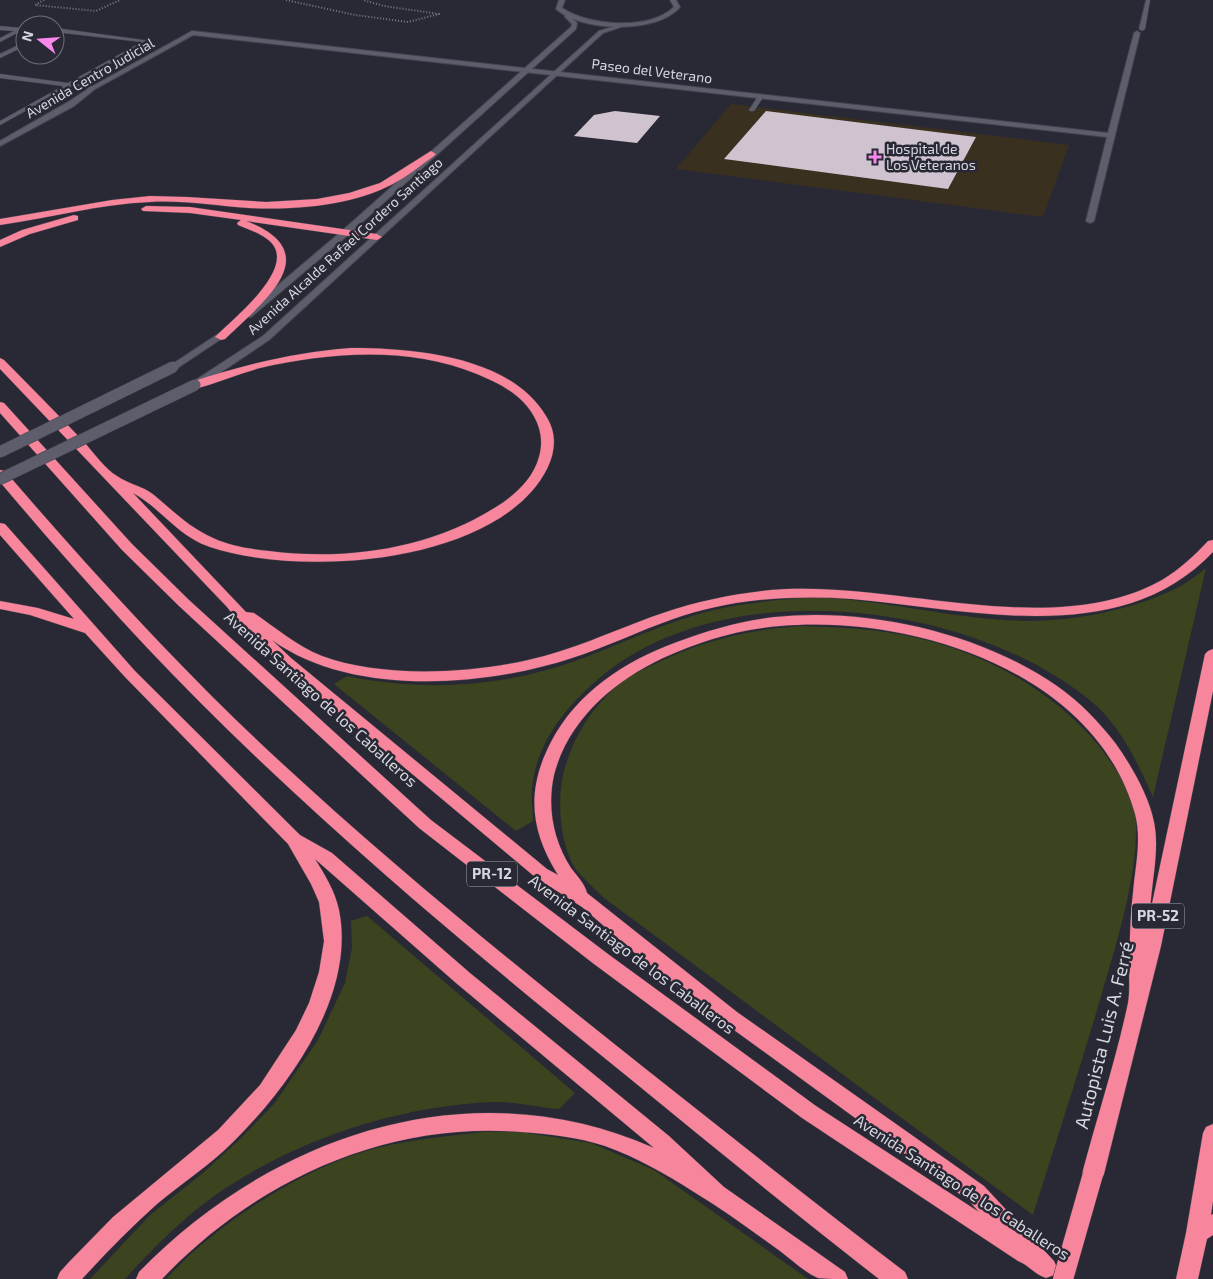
<svg xmlns="http://www.w3.org/2000/svg" width="1213" height="1279" font-family="'Exo 2',sans-serif">
  <style>
    .medical { fill: #3a3020 }
    .green { fill: #3b441e }
    .building { fill: #d0c3d0 }
    .lines { fill: none; stroke-linecap: round; stroke-linejoin: round }
    .lane-casing { stroke: #45444f; stroke-width: 1 }
    .street-casing { stroke: #45444f; stroke-width: 2 }
    .secondary-casing { stroke: #45444f; stroke-width: 2 }
    .highway-casing { stroke: #45444f; stroke-width: 1 }
    .path { stroke: #7c7c86; stroke-width: 2; stroke-dasharray: 1 2; stroke-linecap: butt }
    .lane { fill: #5e5d6c; fill-rule: evenodd }
    .street { fill: #5e5d6c; fill-rule: evenodd }
    .secondary { fill: #5e5d6c; fill-rule: evenodd }
    .highway { fill: #f7859b; fill-rule: evenodd }
    .secondary-bridge-casing { stroke: #45444f; stroke-width: 12; stroke-linecap: butt }
    .highway-bridge-casing { stroke: #45444f; stroke-width: 21; stroke-linecap: butt }
    .secondary-bridge { stroke: #5e5d6c; stroke-width: 11 }
    .highway-bridge { stroke: #f7859b; stroke-width: 20 }
    .poi-dot { fill: #f888ea; stroke: #292935; stroke-width: 2 }
    .labels { text-anchor: middle; stroke-width: 5; stroke-linejoin: round; paint-order: stroke }
    .far-street-label { font-size: 14px; fill: #d6d6de; stroke: #292935 }
    .far-poi-label { font-size: 14px; fill: #d6d6de; stroke: #292935; text-anchor: start }
    .shield { fill: #292935; stroke: #a2a2ab; stroke-width: 1 }
    .shield-label { font-size: 15px; font-weight: bold; fill: #d6d6de }
    .street-label { font-size: 16px; fill: #d6d6de; stroke: #292935 }
    .near-street-label { font-size: 19px; fill: #d6d6de; stroke: #292935 }
  </style>
  <rect width="100%" height="100%" fill="#292935"/>
  <polygon class="medical" points="731,104 1069,145 1043,217 676,169"/>
  <g class="green">
    <path d="M1206,568L1153,797C1138,764 1121,726 1092,702C969,600 723,571 597,680C564,709 536,744 532,789C531,799 533,811 533,821L516,831L334,684L347,676C422,692 503,687 575,661C630,641 680,614 739,605C767,601 798,597 827,598C894,602 959,620 1026,621C1076,621 1132,610 1177,588C1187,583 1197,575 1206,568Z"/>
    <path d="M803,626C830,627 858,628 885,632C966,643 1047,683 1099,746C1115,766 1135,798 1136,824C1137,876 1119,935 1104,986C1082,1063 1057,1138 1033,1215L604,898C595,889 585,880 577,871C560,847 557,802 563,775C571,741 590,709 617,686C628,676 644,669 657,663C703,640 751,629 803,626Z"/>
    <path d="M367,916L575,1093L559,1109C537,1107 513,1101 491,1102C394,1107 294,1140 214,1196C181,1220 152,1249 125,1279H90L150,1215L203,1173L240,1139L274,1104L318,1040L345,983L352,948L351,921Z"/>
    <path d="M483,1132H521L591,1143L654,1170L808,1279H166C215,1225 294,1174 363,1152C401,1140 443,1137 483,1132Z"/>
  </g>
  <g class="building">
    <polygon points="615,111 660,116 637,143 574,136 594,115"/>
    <polygon points="766,111 976,137 948,189 724,159"/>
  </g>
  <g class="lines">
    <g class="lane-casing">
      <g id="lane">
        <polygon points="1146,0 1150,0 1145,29 1142,31 1139,29"/>
        <polygon points="0,26 20,28 23,30 0,42 0,38 14,31 0,30"/>
        <polygon points="55,28 150,41 74,84 95,87 95,89 69,87 0,125 0,121 63,86 0,78 0,74 68,83 142,42 55,32"/>
        <polygon points="25,42 25,46 0,58 0,54"/>
        <polygon points="759,95 764,96 754,111 750,111 749,110"/>
      </g>
    </g>
    <g class="street-casing">
      <g id="street">
        <path d="M559,0H565L562,8C589,26 650,31 674,7L670,0H676L680,7C657,34 582,32 556,9Z"/>
        <polygon points="192,31 1108,133 1134,33 1137,31 1140,33 1094,221 1090,223 1086,221 1107,137 193,35 95,89 74,106 0,146 0,141 68,102 91,87"/>
      </g>
    </g>
    <g class="secondary-casing">
      <g id="secondary">
        <polygon points="565,15 569,15 577,23 576,29 348,235 251,317 245,317 245,313 342,231 571,27 572,24 565,17"/>
        <polygon points="625,23 630,24 603,33 269,340 199,387 191,387 191,383 263,336 599,31"/>
        <polygon points="230,326 235,329 233,331 176,369 173,370 168,367"/>
      </g>
    </g>
    <g class="highway-casing">
      <g id="highway">
        <path d="M431,151L436,154L434,156C421,165 408,176 393,184C351,206 296,210 249,208C216,206 183,200 150,202C99,204 50,218 0,225V219L112,200L150,196L187,197L266,202L317,199L349,193L380,183Z"/>
        <path d="M146,206L190,207L377,234L382,237L377,240L246,221C329,253 263,302 225,339L221,340L215,337L217,335C234,318 288,275 275,248C269,236 250,230 238,225L237,223L241,220L190,213L143,211L141,209Z"/>
        <polygon points="74,215 78,216 78,220 30,234 0,247 0,240 22,230"/>
        <path d="M351,348C414,348 510,356 546,416C563,442 550,470 532,491C467,565 298,576 210,547C177,536 161,508 133,493L246,612L254,613C276,628 297,646 322,656C389,681 497,673 564,650C598,639 630,624 663,613C698,601 734,594 771,590C893,579 1051,642 1162,580C1180,569 1194,556 1208,541L1213,540V552C1120,650 970,609 852,599C821,597 790,597 759,600C730,603 701,609 673,619C639,631 606,647 572,658C484,687 351,697 272,640L291,658L547,869L558,875C530,830 526,790 551,742C577,692 625,661 677,642C709,630 741,621 775,617C868,607 981,633 1057,686C1080,702 1099,722 1116,744C1131,765 1149,796 1154,822C1160,851 1151,883 1150,913L1205,654L1208,651L1213,649V691L1161,946L1104,1174L1101,1181L1093,1183L1085,1181L1082,1174C1097,1117 1116,1060 1128,1003C1130,991 1129,978 1129,966C1130,942 1130,917 1133,893C1135,867 1142,840 1135,814C1096,672 912,614 780,626C740,629 700,641 663,658C614,681 568,720 554,775C547,807 553,840 571,868C577,876 585,884 587,893L737,1012L984,1186L1054,1261L1057,1268L1054,1275L1046,1278C1034,1274 1030,1266 1018,1261L802,1118L594,964L419,828L179,606L122,550L0,413V402L4,403L132,544L189,600L431,820L608,954L816,1106L979,1212L968,1200L723,1022L635,953L582,907L535,877L281,664L246,631L227,607L0,369V358L4,360C31,387 58,415 84,442C93,452 106,470 117,476C128,484 143,486 154,495C173,511 190,528 213,538C230,546 250,549 269,551C346,561 430,549 496,507C515,495 533,479 539,457C546,433 535,412 518,397C505,386 491,380 477,374C409,346 330,352 260,368C238,374 217,383 195,389L189,385L191,382C244,365 295,352 351,348Z"/>
        <path d="M0,470L5,471C79,557 155,641 236,720C366,845 506,958 647,1070C733,1138 818,1206 905,1272L908,1279H879L861,1265C782,1203 705,1140 628,1077C490,966 353,852 226,728C146,650 72,567 0,482Z"/>
        <path d="M0,523L5,524L135,671L300,835L332,853L470,973L669,1136L724,1187L845,1272L848,1279C840,1279 825,1279 818,1278C804,1272 792,1260 780,1251C752,1231 724,1210 694,1192C666,1174 636,1157 605,1146C578,1137 549,1134 521,1132C385,1121 255,1181 162,1279H136L139,1272C273,1134 472,1067 654,1148L456,983L315,859C325,875 335,891 339,910C356,994 290,1086 233,1142C210,1165 182,1183 157,1204C131,1227 106,1253 82,1279H57L60,1272L69,1262L113,1217L218,1130L260,1085L296,1030L309,1003L319,972L324,941L319,902L311,884L288,844L125,677L85,633L30,615L0,609V601L38,608L74,619L0,535Z"/>
        <polygon points="1213,1124 1213,1201 1211,1215 1213,1214 1213,1235 1207,1239 1198,1279 1176,1279 1186,1233 1203,1133 1206,1127"/>
      </g>
    </g>
    <g class="path">
      <polyline points="44,0 35,5 96,11 120,0"/>
      <polyline points="286,0 355,15 408,22 439,14 384,6 363,0"/>
    </g>
    <use href="#lane" class="lane"/>
    <use href="#street" class="street"/>
    <use href="#secondary" class="secondary"/>
    <use href="#highway" class="highway"/>
    <g class="secondary-bridge-casing">
      <g id="secondary-bridge">
        <polyline points="0,452 173,367"/>
        <polyline points="0,479 195,385"/>
      </g>
    </g>
    <g class="highway-bridge-casing">
      <polyline id="highway-bridge" points="1063,1279 1093,1174"/>
    </g>
    <use href="#secondary-bridge" class="secondary-bridge"/>
    <use href="#highway-bridge" class="highway-bridge"/>
  </g>
  <path class="poi-dot" d="M872.5 149.5h5v5h5v5h-5v5h-5v-5h-5v-5h5z"/>
  <g class="labels">
    <g class="far-street-label">
      <text transform="translate(652 71) rotate(7)" y="5">Paseo del Veterano</text>
      <text transform="translate(90 78) rotate(-30)" y="5">Avenida Centro Judicial</text>
      <text transform="translate(345 246) rotate(-42)" y="5">Avenida Alcalde Rafael Cordero Santiago</text>
    </g>
    <g class="far-poi-label">
      <text x="886" y="154">Hospital de<tspan x="886" dy="16">Los Veteranos</tspan></text>
    </g>
    <g class="shield">
      <rect x="467" y="861.5" width="50" height="25" rx="4"/>
      <rect x="1132" y="903.5" width="52" height="25" rx="4"/>
    </g>
    <g class="shield-label">
      <text x="492" y="879">PR-12</text>
      <text x="1158" y="921">PR-52</text>
    </g>
    <g class="street-label">
      <text transform="translate(321 699) rotate(42)" y="6">Avenida Santiago de los Caballeros</text>
      <text transform="translate(632 954) rotate(37)" y="6">Avenida Santiago de los Caballeros</text>
      <text transform="translate(962 1187) rotate(33)" y="6">Avenida Santiago de los Caballeros</text>
    </g>
    <g class="near-street-label">
      <text transform="translate(1104 1035) rotate(-76)" y="7">Autopista Luis A. Ferré</text>
    </g>
  </g>
  <g transform="translate(40 40) rotate(287)"><circle r="24" fill="#292935" stroke="#6e6e79"/>
  <path d="M0-4L9 19L0 12L-9 19Z" fill="#f888ea"/>
  <text y="-8" font-size="14" font-weight="bold" text-anchor="middle" fill="#d6d6de">N</text>
  </g>
</svg>
